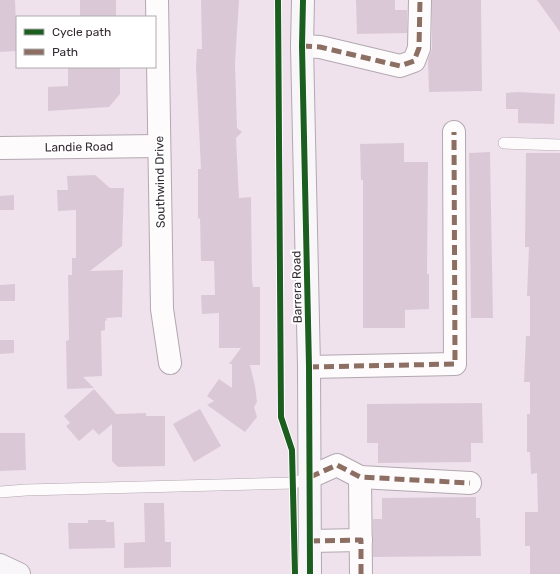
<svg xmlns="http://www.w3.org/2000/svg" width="560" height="574" font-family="Rubik,sans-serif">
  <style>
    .building { fill: #dbc8d7 }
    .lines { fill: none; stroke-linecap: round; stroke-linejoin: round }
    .lane-casing { stroke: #b2a8b0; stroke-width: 12 }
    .street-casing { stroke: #b2a8b0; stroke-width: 24 }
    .secondary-casing { stroke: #b2a8b0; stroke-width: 24 }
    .lane { stroke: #fdfbfc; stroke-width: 11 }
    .street { stroke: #fdfbfc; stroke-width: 22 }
    .secondary { stroke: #f9f6f9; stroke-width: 22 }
    .quiet { stroke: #8d6e63; stroke-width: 5; stroke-dasharray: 10 5; stroke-linecap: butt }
    .cycleway-casing { stroke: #fff; stroke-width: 8 }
    .cycleway { stroke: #1b5e20; stroke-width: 6 }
    .labels { text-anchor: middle; stroke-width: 4; stroke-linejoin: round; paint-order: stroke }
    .street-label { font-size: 12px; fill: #352c33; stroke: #fff }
  </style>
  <rect width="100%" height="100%" fill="#efe2ec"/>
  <g class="building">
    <polygon points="0,0 15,0 17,51 0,52"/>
    <rect x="80" y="0" width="36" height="17"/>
    <polygon points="201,0 239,0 235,63 237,128 242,132 236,138 239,198 251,197 252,280 253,287 260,287 260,365 250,365 255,386 257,402 254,407 257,417 245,432 207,405 214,401 207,396 219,379 232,388 232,364 229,364 241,348 219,348 219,313 202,314 201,295 215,295 214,261 201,261 200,218 198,219 198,169 201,169 196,67 197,49 202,49"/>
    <polygon points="356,0 395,0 395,10 407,10 407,33 357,34"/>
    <polygon points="432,0 481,0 482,91 429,92 428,60 432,48"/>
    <polygon points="537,0 560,0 560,32"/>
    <polygon points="68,67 120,67 120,94 109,107 48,111 48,87 68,86"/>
    <polygon points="518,92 555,94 554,124 518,123 518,109 506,109 506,93"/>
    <polygon points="404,143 404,162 428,162 427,274 429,274 429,309 405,310 405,328 363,328 363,180 361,180 360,144"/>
    <polygon points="490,152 493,318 471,318 469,153"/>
    <polygon points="526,153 560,153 560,574 530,574 530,546 525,546 525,512 538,512 537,473 531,474 530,452 527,452 527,414 530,414 530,382 524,382 526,336 530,336 530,296 527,296 529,247 525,247"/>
    <polygon points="95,175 110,188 124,188 122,246 90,271 123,270 122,317 106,318 107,320 105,321 105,330 101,331 102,376 83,377 94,388 67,389 66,341 69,340 68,275 72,275 72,258 76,258 76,210 58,211 57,190 68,190 67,176"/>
    <polygon points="14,195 14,210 0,210 0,196"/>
    <polygon points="15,284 15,301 0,301 0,285"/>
    <polygon points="0,340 14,340 14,353 0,354"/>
    <polygon points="94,389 116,414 146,413 146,416 165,416 165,466 118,467 112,461 112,424 99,435 93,429 79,441 66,426 70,423 64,416"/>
    <polygon points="482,403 483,443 471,443 471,462 378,463 378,443 367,443 367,404"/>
    <polygon points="200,409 221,446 194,462 173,424"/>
    <polygon points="0,433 25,433 26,470 0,471"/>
    <polygon points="476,497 476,518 480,518 481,556 373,557 373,519 382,519 382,498"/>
    <polygon points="144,503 164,503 165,542 171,542 171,567 124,568 124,543 145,542"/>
    <polygon points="88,520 106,520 106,522 114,522 115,548 69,549 68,523 88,523"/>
  </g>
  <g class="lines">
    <g class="lane-casing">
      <g id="lane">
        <polyline points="504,143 560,145"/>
        <polyline points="0,492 26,490 294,483 310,477"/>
      </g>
    </g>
    <g class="street-casing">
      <g id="street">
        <polyline points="157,0 162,309 170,363"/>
        <polyline points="302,46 320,47 400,66 414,61 419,48 420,0"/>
        <polyline points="0,148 159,146"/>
        <polyline points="309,367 455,364 454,132"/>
        <polyline points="310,477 337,465 360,477 470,483"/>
        <polyline points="360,477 361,574"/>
        <polyline points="310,541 361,540"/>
      </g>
    </g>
    <g class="secondary-casing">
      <g id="secondary">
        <polyline points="303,0 302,46 309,367 310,574"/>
        <polyline points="0,565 19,574"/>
      </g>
    </g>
    <use href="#lane" class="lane"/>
    <use href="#street" class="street"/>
    <use href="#secondary" class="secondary"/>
    <g class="quiet">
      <polyline points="302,46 320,47 400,66 414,61 419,48 420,0"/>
      <polyline points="309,367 455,364 454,132"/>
      <polyline points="310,477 337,465 360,477 470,483"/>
      <polyline points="310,541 361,540 361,574"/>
    </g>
    <g class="cycleway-casing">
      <g id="cycleway">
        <polyline points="278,0 281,417 292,450 295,574"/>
        <polyline points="303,0 302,46 309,367 310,574"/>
      </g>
    </g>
    <use href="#cycleway" class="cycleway"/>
  </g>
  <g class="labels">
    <g class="street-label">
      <text transform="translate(79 147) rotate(-1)" y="4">Landie Road</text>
      <text transform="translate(160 182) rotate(-91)" y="4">Southwind Drive</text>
      <text transform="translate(297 287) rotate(-91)" y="4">Barrera Road</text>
    </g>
  </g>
  <rect x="16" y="16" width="140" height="52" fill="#ffffff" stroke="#aeabad"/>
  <rect x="24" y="29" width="20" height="6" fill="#1b5e20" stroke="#aeabad"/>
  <text x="52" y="36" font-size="12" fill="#352c33">Cycle path</text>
  <rect x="24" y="49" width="20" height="6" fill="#8d6e63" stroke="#aeabad"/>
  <text x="52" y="56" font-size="12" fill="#352c33">Path</text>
</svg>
